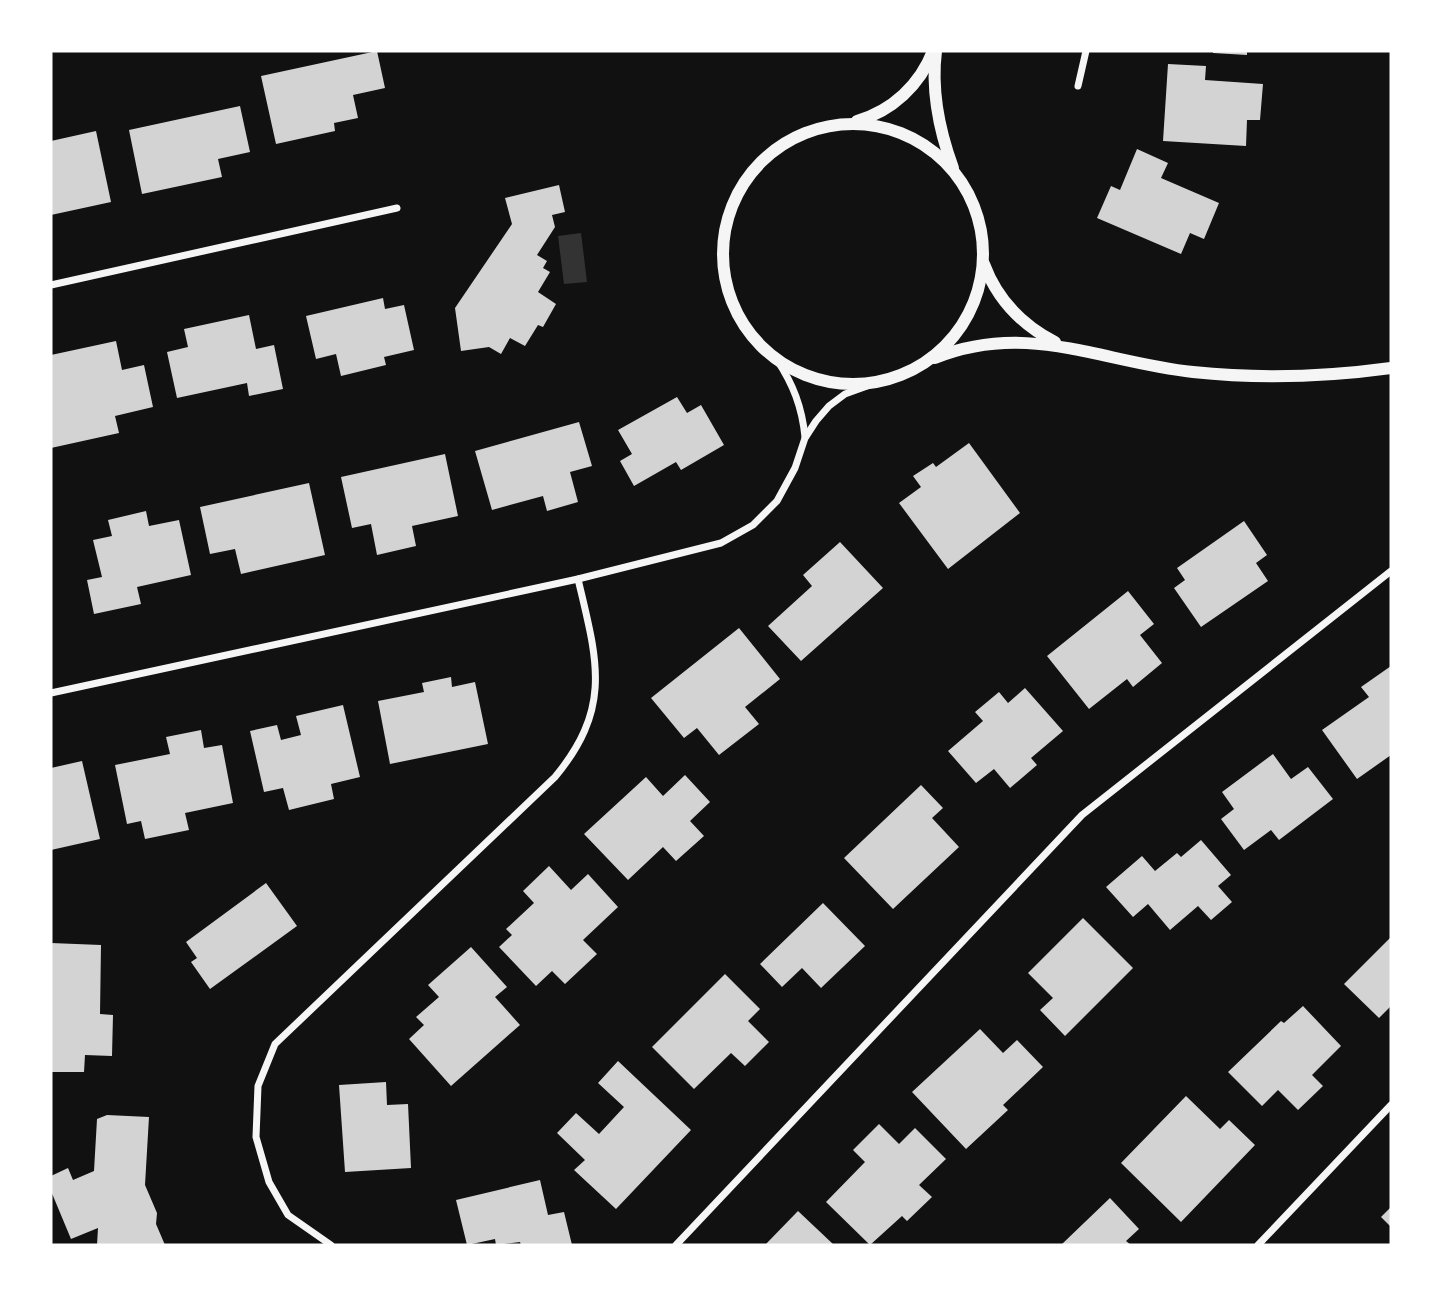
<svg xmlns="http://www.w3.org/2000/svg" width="1442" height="1296" font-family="'PT Serif',serif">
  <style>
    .water { fill: #333 }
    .building { fill: #d3d3d3 }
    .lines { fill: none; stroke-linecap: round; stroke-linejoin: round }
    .minor { stroke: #f5f5f5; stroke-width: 7 }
    .tertiary { stroke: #f5f5f5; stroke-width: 12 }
  </style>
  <rect width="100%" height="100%" fill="#111"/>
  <polygon class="water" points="581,233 587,282 564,284 558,236"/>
  <g class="building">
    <polygon points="377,51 385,88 353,95 358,118 334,123 335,131 276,144 261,76"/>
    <polygon points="1213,51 1247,51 1247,55 1213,53"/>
    <polygon points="1168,64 1206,66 1205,80 1263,84 1260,120 1247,120 1246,146 1163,141"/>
    <polygon points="240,106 250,152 218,159 222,177 142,194 129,130"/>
    <polygon points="96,131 111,202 51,215 51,141"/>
    <polygon points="1137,149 1168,163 1161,178 1219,203 1204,239 1190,233 1181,254 1097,218 1111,186 1120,190"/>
    <polygon points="559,185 565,212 552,215 555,227 537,255 547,261 543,268 550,272 538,292 556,304 543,327 538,325 525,346 510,338 501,354 489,347 461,351 455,308 512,224 505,198"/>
    <polygon points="383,298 385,309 404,305 414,350 384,357 386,365 341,376 336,354 316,359 306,316"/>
    <polygon points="249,315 256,349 274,345 283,389 249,396 247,383 177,398 167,352 188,347 184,329"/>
    <polygon points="116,341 122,370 144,365 153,407 115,416 119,433 51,448 51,355"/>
    <polygon points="677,397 687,413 701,405 724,445 681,470 676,462 634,486 620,461 632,454 618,430"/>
    <polygon points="579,422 592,466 570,472 578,502 547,511 543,496 492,510 475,451"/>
    <polygon points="969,443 1020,513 948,569 899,503 921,487 913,476 933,463 936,467"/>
    <polygon points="445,454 458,516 412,526 416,546 377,555 371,524 352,528 341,477"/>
    <polygon points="309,483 325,555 241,574 235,549 210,554 200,507"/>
    <polygon points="146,511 149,526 179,520 191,575 137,587 141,604 94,614 87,580 102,577 93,540 112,536 108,520"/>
    <polygon points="1244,521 1267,555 1256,563 1268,581 1201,627 1174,588 1185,580 1177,568"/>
    <polygon points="840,542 883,588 801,661 768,626 812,586 803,575"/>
    <polygon points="1128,591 1154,624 1140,635 1162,663 1133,687 1127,679 1089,709 1047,656"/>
    <polygon points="739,628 780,679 745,707 759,724 719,755 697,728 684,738 651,698"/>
    <polygon points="1391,666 1391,755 1357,779 1322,730 1369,697 1361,687"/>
    <polygon points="451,677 452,687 475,682 488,744 390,764 378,701 424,692 422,683"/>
    <polygon points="1025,688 1063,731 1031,758 1037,765 1010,788 994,769 976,783 948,751 983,721 975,712 999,692 1008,703"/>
    <polygon points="343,705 360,777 331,784 334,799 289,810 283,788 264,792 250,731 277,725 281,740 301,735 296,716"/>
    <polygon points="201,730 204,748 222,745 233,803 185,813 189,830 145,839 141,821 127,824 115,765 170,754 166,737"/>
    <polygon points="1273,754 1291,779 1308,767 1333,799 1279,840 1271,830 1244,850 1221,819 1234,809 1222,792"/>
    <polygon points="82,761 100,839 51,850 51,768"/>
    <polygon points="685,775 710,802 690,821 704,836 676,861 663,847 628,880 584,834 646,777 663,796"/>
    <polygon points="921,785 943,808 932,818 959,847 893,909 844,858"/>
    <polygon points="1201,840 1231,875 1218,886 1232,902 1211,920 1198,906 1170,930 1148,904 1133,917 1106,887 1142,856 1155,871 1177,853 1181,857"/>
    <polygon points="549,866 571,890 588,874 618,907 583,940 597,954 565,984 552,971 536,986 499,947 512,935 506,929 534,903 523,891"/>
    <polygon points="266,883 297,926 210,989 191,962 197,958 186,942"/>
    <polygon points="823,903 865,946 821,988 802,968 782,987 760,964"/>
    <polygon points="1083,918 1133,968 1065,1036 1040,1010 1053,998 1028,973"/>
    <polygon points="1391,937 1391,1006 1379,1018 1344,984"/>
    <polygon points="51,943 101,945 100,1014 113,1015 112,1056 85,1055 84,1072 51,1072"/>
    <polygon points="471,947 507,987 495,997 520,1025 451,1086 409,1039 424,1025 416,1017 439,997 428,985"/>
    <polygon points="725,974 760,1009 748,1021 769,1042 745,1066 731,1053 694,1089 652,1047"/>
    <polygon points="1303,1006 1341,1046 1312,1075 1323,1086 1298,1110 1278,1090 1262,1106 1228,1072 1281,1021 1284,1023"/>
    <polygon points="980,1029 1003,1053 1017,1040 1043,1067 1003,1105 1008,1110 966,1149 912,1092"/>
    <polygon points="618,1061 691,1130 616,1209 574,1170 585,1160 557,1133 576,1113 599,1134 624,1107 598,1083"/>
    <polygon points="386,1082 387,1105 408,1104 411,1168 345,1172 339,1085"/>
    <polygon points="1186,1096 1220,1129 1229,1120 1255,1145 1181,1222 1121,1163"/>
    <polygon points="107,1115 149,1117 145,1185 157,1213 156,1224 165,1245 97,1245 98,1228 71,1239 51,1191 51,1176 68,1168 73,1180 94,1171 97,1119"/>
    <polygon points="879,1124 899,1144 915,1128 946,1159 919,1185 932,1197 907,1221 902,1216 870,1245 826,1202 865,1162 853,1150"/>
    <polygon points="540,1180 548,1215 564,1212 572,1245 521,1245 520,1242 496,1245 495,1239 467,1245 456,1200"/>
    <polygon points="1110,1198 1139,1229 1126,1241 1131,1245 1061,1245"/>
    <polygon points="1391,1207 1391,1227 1381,1217"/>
    <polygon points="798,1211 834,1245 765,1245"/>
  </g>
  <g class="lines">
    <g class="minor">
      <polyline points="1078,86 1086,51"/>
      <polyline points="51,285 397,208"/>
      <path d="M777,360C793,384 802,407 805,437"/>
      <polyline points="51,693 578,579 721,543 753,525 777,501 795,468 805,438 816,421 829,406 845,394 881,381"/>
      <path d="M331,1245L288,1215L269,1182L256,1137L258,1086L275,1044L555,777C613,707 597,660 578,579"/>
      <polyline points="676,1245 1082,815 1391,571"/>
      <polyline points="1258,1245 1391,1105"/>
    </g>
    <g class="tertiary">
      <path d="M936,51C931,91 939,130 953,168"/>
      <path d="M857,121C892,111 920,85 933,51"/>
      <circle cx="853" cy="254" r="130"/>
      <path d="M984,264C997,299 1022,325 1055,342"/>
      <path d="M935,358C1028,321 1100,362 1193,372C1259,379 1325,377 1391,368"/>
    </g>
  </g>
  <rect width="1442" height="1296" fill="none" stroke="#ffffff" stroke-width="105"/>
</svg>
